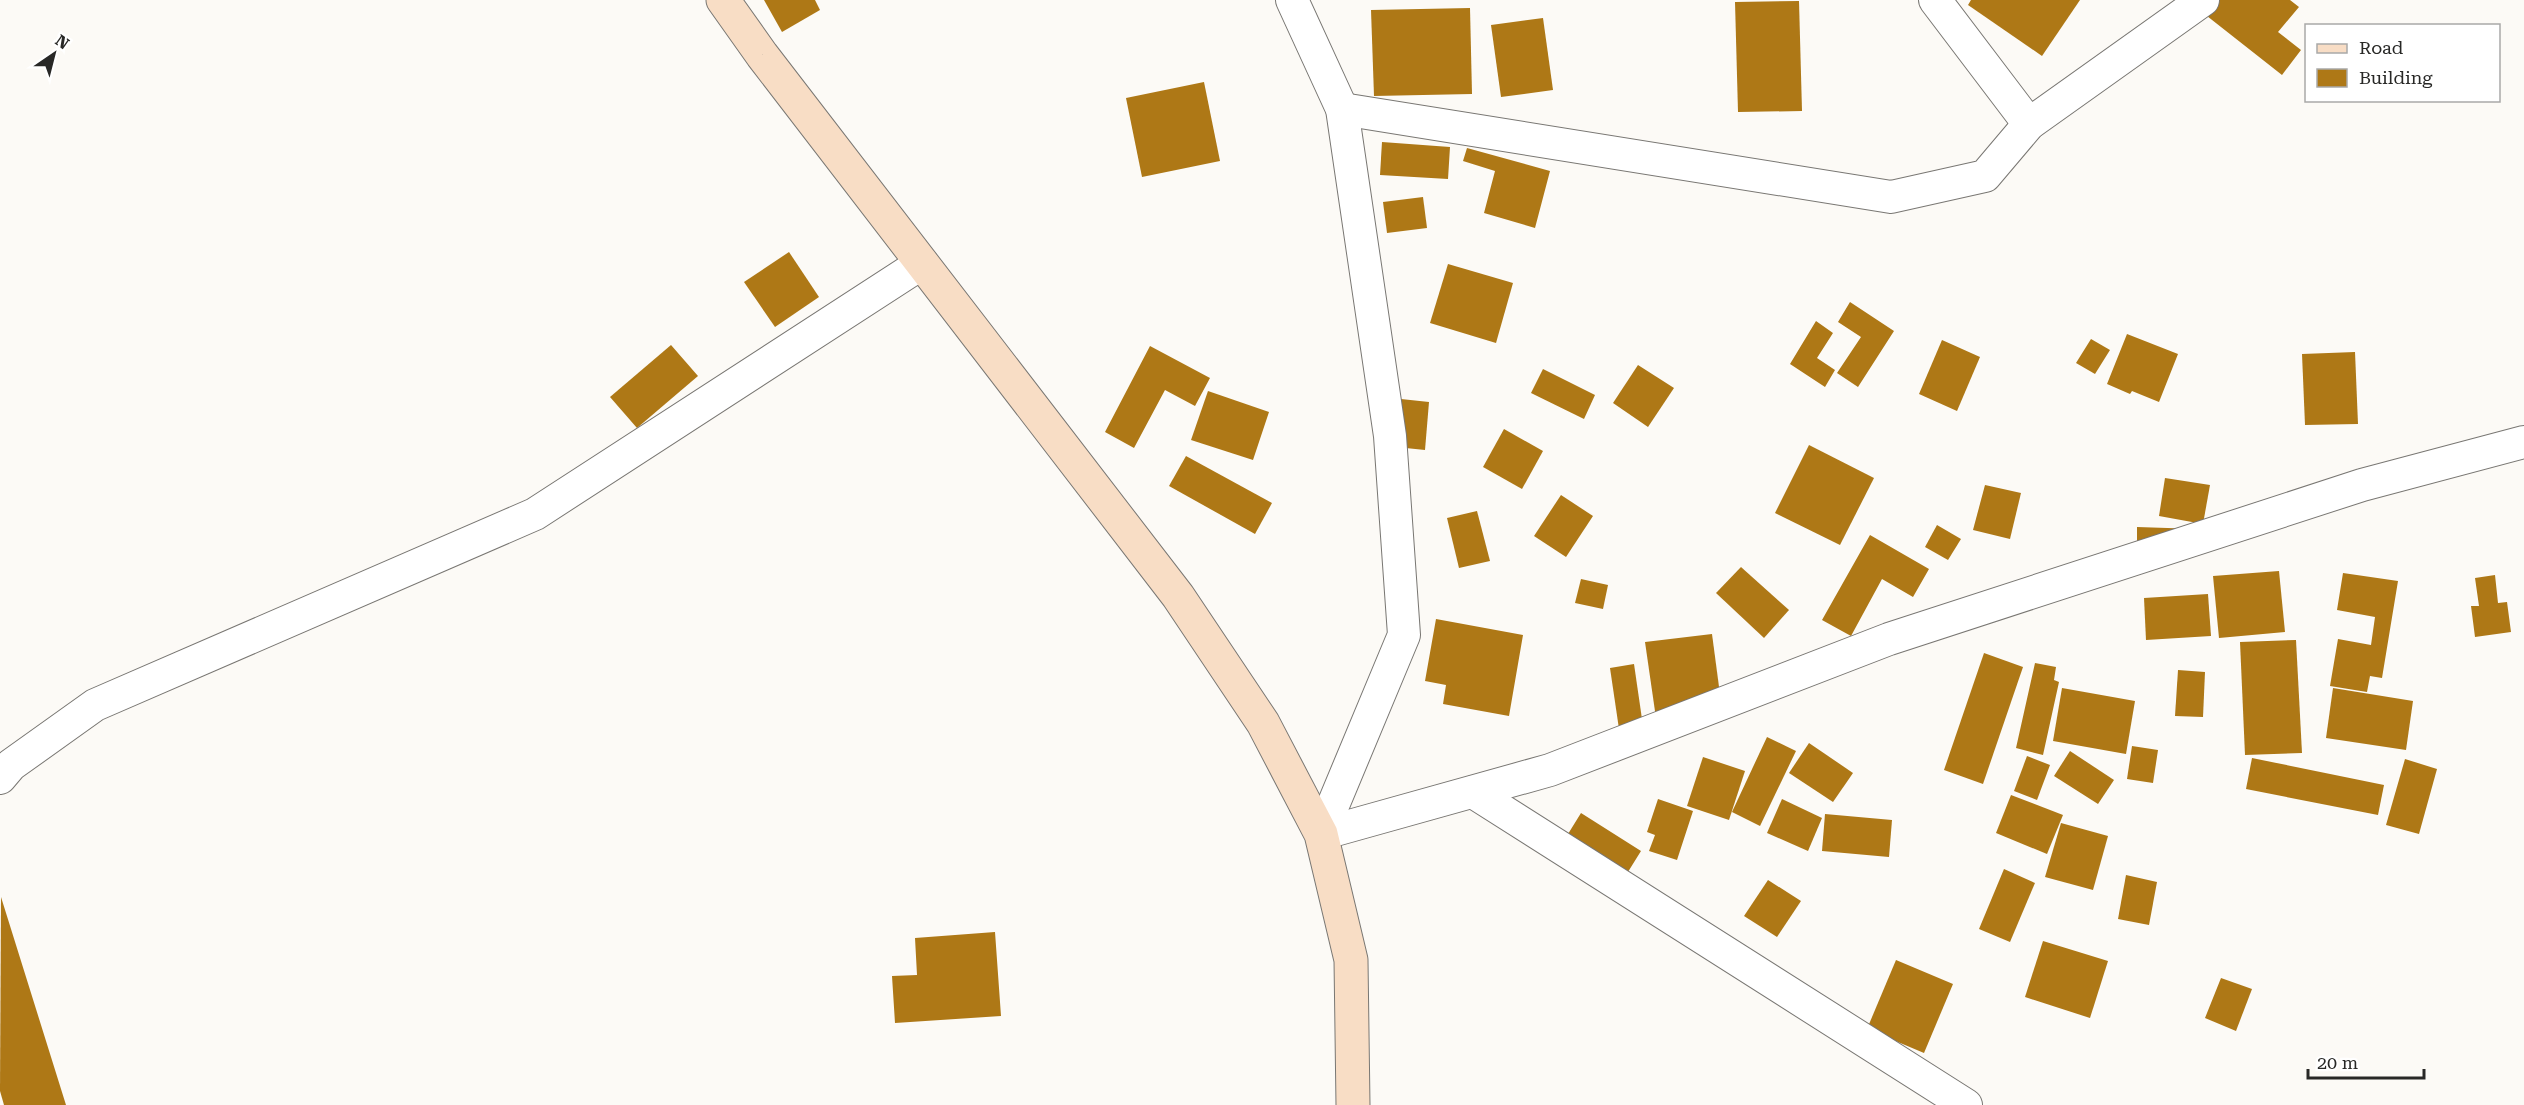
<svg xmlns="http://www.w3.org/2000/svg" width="2524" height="1105" font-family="'Roboto Serif',serif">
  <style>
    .building { fill: #ae7816 }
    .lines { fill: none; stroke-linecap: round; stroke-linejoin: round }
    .street-casing { stroke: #797773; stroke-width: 34 }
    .secondary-casing { stroke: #797773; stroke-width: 35 }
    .street { stroke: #fff; stroke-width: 32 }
    .secondary { stroke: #f8ddc5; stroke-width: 33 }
  </style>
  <rect width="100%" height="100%" fill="#fcfaf6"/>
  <g class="building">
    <polygon points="764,0 815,0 820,10 782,32"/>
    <polygon points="1971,0 2080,0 2042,56 1968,5"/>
    <polygon points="2219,0 2290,0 2299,7 2278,32 2301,50 2282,75 2207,16"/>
    <polygon points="1799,1 1802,111 1738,112 1735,2"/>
    <polygon points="1470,8 1472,94 1374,96 1371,10"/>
    <polygon points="1543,18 1553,90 1501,97 1491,25"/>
    <polygon points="1204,82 1220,161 1142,177 1126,98"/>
    <polygon points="1382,142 1450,147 1448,179 1380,175"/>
    <polygon points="1467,148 1550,171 1535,228 1484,213 1495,171 1463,161"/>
    <polygon points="1423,197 1427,228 1387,233 1383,202"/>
    <polygon points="789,252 819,297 775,327 744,282"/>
    <polygon points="1448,264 1513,283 1496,343 1430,323"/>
    <polygon points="1850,302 1894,331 1858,387 1837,373 1861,337 1838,322"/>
    <polygon points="1816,321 1833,333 1817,358 1835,370 1825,387 1790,364"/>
    <polygon points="2127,334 2178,354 2159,402 2132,391 2130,394 2107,384"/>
    <polygon points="2091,339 2110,350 2095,374 2076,363"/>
    <polygon points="1942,340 1980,357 1957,411 1919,394"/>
    <polygon points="671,345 698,376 637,428 610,397"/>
    <polygon points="1150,346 1210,378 1195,406 1165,390 1134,448 1105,432"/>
    <polygon points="2355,352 2358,424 2305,425 2302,354"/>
    <polygon points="1638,365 1674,388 1648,427 1613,403"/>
    <polygon points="1543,369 1595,395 1584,419 1531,393"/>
    <polygon points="1208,391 1269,412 1253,460 1191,440"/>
    <polygon points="1401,399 1429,402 1425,450 1396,447"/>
    <polygon points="1504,429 1543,451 1522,489 1483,467"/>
    <polygon points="1809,445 1874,478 1840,545 1775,513"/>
    <polygon points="1186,456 1272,503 1255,534 1169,486"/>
    <polygon points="2165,478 2210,485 2203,524 2159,516"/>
    <polygon points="1985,485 2021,493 2010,539 1973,530"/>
    <polygon points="1561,495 1593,516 1566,557 1534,536"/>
    <polygon points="1477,511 1490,561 1459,568 1447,518"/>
    <polygon points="1937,525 1961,539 1948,560 1925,547"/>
    <polygon points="2137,527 2198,529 2137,552"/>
    <polygon points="1870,535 1929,569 1913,597 1882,579 1851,636 1822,620"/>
    <polygon points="1741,567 1789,610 1764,638 1716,593"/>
    <polygon points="2279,571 2285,632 2219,638 2213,576"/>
    <polygon points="2343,573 2398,581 2382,678 2370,676 2367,692 2330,686 2338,639 2371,645 2375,617 2337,610"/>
    <polygon points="2495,575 2498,603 2507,602 2511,632 2475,637 2471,606 2479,606 2475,578"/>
    <polygon points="1581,579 1608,585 1603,609 1575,603"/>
    <polygon points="2208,594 2211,636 2146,640 2144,598"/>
    <polygon points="1436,619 1523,635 1509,716 1443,704 1446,685 1425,681"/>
    <polygon points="1712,634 1723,717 1657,725 1645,642"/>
    <polygon points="2296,640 2302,753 2245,755 2240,642"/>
    <polygon points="1984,653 2023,667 1983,784 1944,770"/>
    <polygon points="2035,663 2056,667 2054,680 2059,682 2043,755 2016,748"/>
    <polygon points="1634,664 1643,726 1619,729 1610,668"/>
    <polygon points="2178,670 2205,672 2203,717 2175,716"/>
    <polygon points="2062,688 2135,701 2126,754 2053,741"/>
    <polygon points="2333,688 2413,701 2406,750 2326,738"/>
    <polygon points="1767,737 1796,751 1760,826 1732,812"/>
    <polygon points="1809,743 1853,773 1833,802 1789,773"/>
    <polygon points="2132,746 2158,750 2153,783 2127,779"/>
    <polygon points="2070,751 2114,780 2098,804 2054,776"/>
    <polygon points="2027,756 2050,765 2037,800 2014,791"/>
    <polygon points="1703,757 1745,771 1729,820 1687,806"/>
    <polygon points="2252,758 2384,785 2378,815 2246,789"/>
    <polygon points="2405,759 2437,769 2419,834 2386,825"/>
    <polygon points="2011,795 2063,815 2047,854 1996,833"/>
    <polygon points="1658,799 1693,811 1677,860 1649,851 1655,835 1647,832"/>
    <polygon points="1782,799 1822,818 1808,851 1767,833"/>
    <polygon points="1581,813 1641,851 1613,896 1531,844 1546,819 1568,834"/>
    <polygon points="1825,814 1892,820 1889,857 1822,851"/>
    <polygon points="2061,823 2108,836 2093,890 2045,877"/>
    <polygon points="2004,869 2035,883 2010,942 1979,929"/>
    <polygon points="2126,875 2157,882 2149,925 2118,919"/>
    <polygon points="1768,880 1801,901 1777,937 1744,916"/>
    <polygon points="1,897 66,1105 4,1105 0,1091"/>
    <polygon points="995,932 1001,1016 895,1023 892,976 917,975 915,938"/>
    <polygon points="2043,941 2108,961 2090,1018 2025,997"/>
    <polygon points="1896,960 1953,984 1924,1053 1867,1029"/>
    <polygon points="2221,978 2252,989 2236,1031 2205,1018"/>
  </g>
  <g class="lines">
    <g class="street-casing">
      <g id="street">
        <polyline points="1292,0 1342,109 1390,436 1404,635 1321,834"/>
        <polyline points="1935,0 2029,124"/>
        <polyline points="1342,109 1891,197 1985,176 2029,124 2203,0"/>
        <polyline points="0,778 11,765 95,705 535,514 922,263"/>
        <polyline points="1473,792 1966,1105"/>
        <polyline points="1321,834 1550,770 1889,639 2362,485 2524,442"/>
      </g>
    </g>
    <g class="secondary-casing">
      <polyline id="secondary" points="723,0 762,55 1178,596 1263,723 1321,834 1351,960 1353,1105"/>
    </g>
    <use href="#street" class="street"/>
    <use href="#secondary" class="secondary"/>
  </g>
  <rect x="2305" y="24" width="195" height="78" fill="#ffffff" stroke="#a9a9a8" stroke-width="1.5"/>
  <rect x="2317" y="44" width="30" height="9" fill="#f8ddc5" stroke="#a9a9a8" stroke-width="1.5"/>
  <text x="2359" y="54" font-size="18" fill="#282826">Road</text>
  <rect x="2317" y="69" width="30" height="18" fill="#ae7816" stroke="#a9a9a8" stroke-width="1.5"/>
  <text x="2359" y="84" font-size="18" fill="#282826">Building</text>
  <g transform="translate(54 54) rotate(35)" stroke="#ffffff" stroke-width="4.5" paint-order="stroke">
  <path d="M0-4.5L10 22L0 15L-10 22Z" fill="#282826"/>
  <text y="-9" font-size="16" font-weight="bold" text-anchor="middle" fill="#282826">N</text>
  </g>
  <path d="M2308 1069v9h116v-9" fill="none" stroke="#282826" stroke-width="3"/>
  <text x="2317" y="1069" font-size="18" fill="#282826" stroke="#ffffff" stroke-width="4.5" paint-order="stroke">20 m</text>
</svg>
